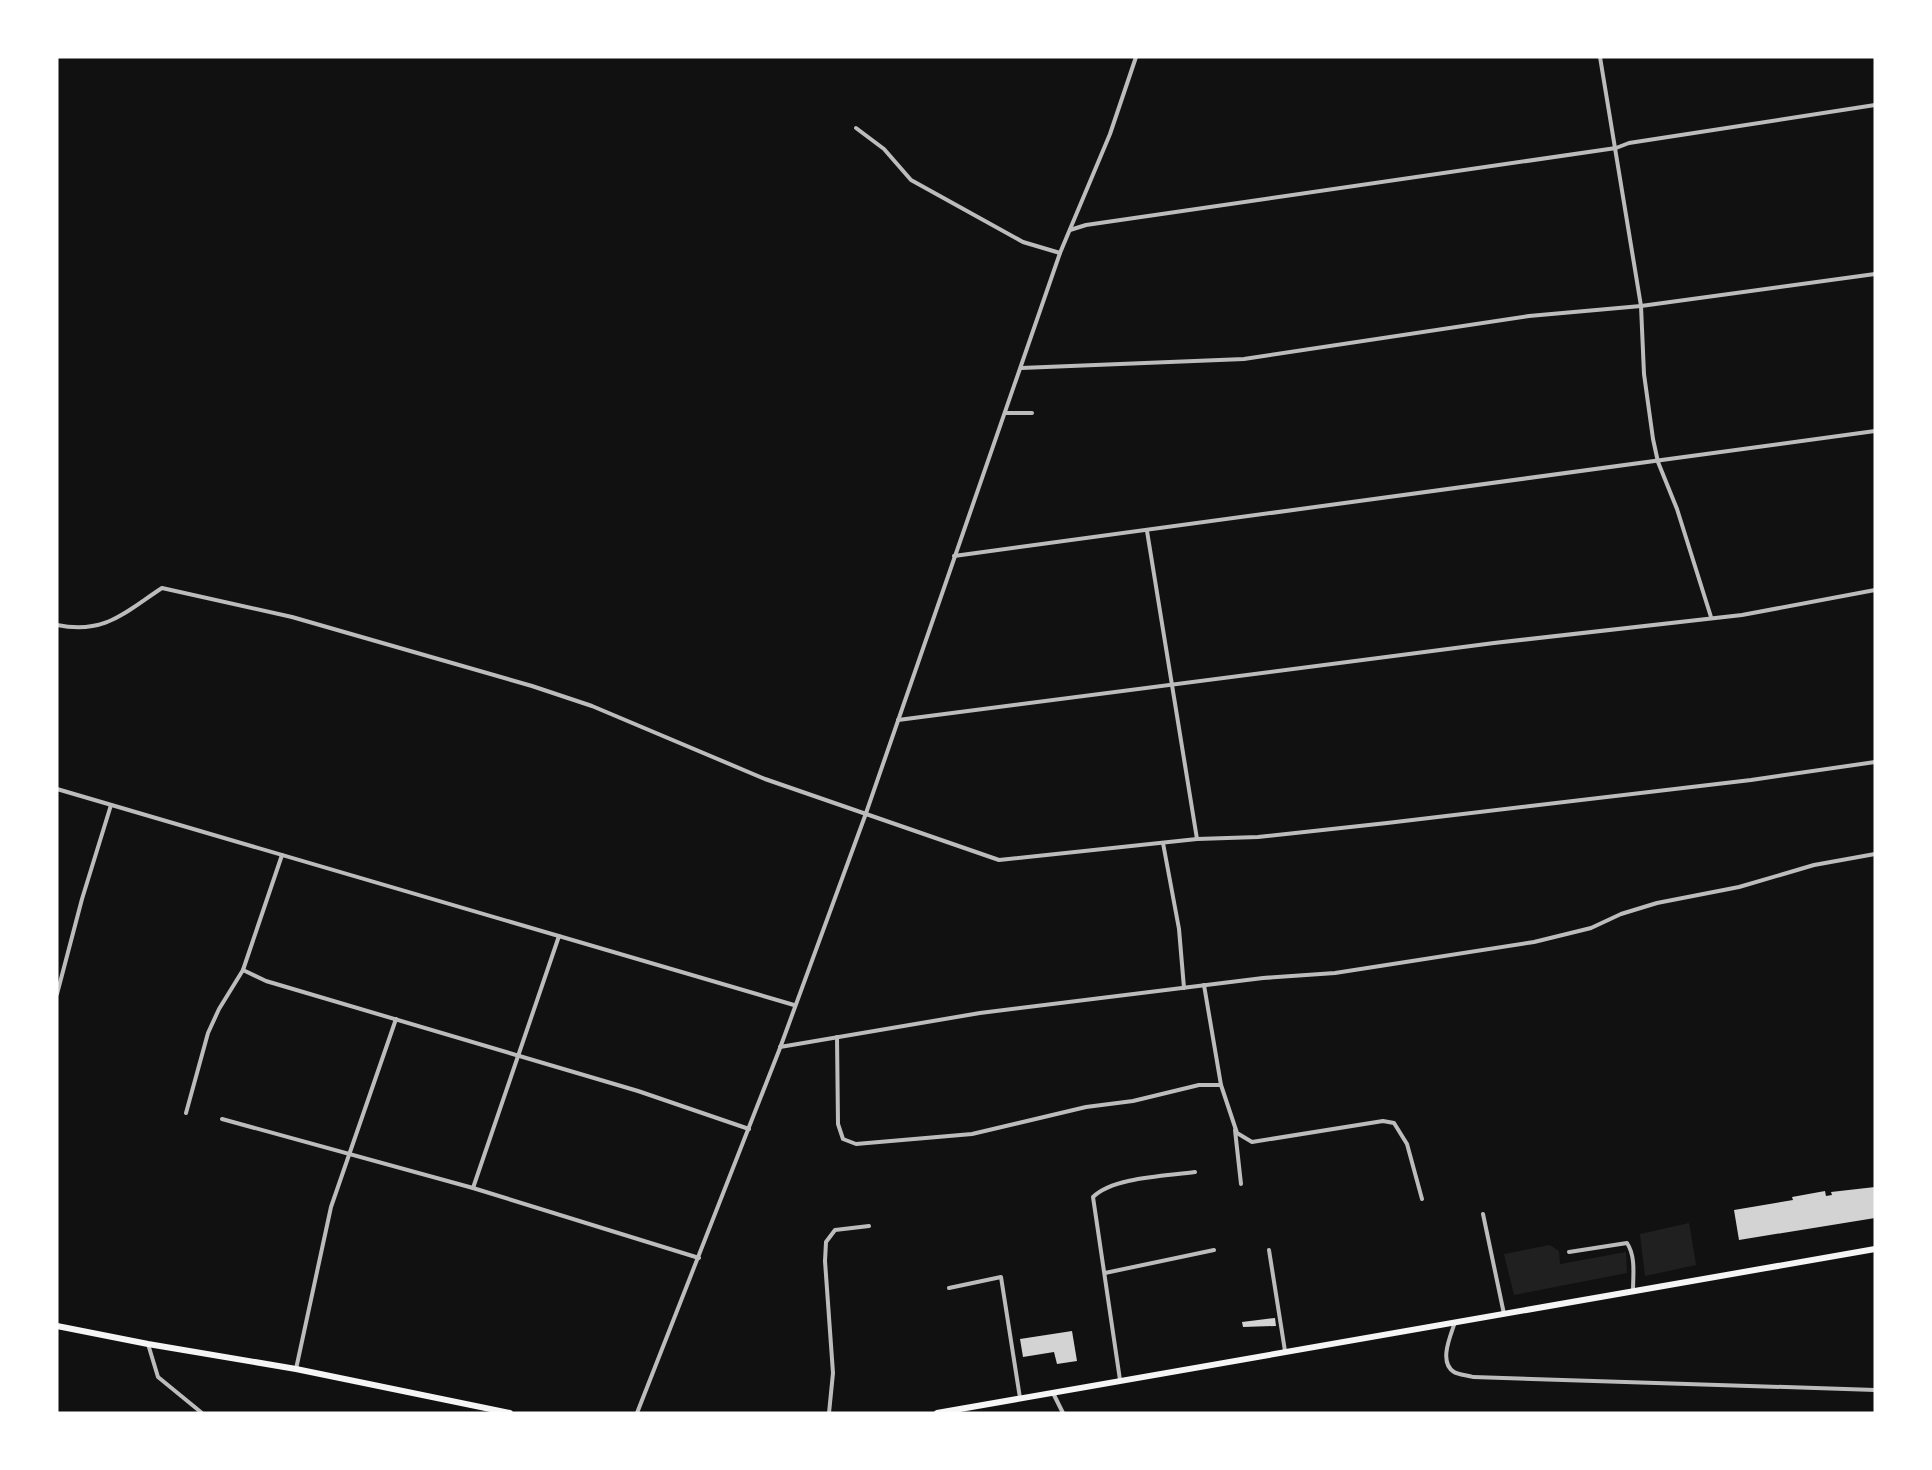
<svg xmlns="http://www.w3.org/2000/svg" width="1932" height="1470" font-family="'Fira Sans',sans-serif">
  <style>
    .green { fill: #202020 }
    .building { fill: #d3d3d3 }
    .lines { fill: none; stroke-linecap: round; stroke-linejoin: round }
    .minor { stroke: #bcbcbc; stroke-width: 4 }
    .primary { stroke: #f5f5f5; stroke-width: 6 }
  </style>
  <rect width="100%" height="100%" fill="#111"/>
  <g class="green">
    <polygon points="1689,1223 1696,1265 1645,1276 1640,1234"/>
    <polygon points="1550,1245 1559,1251 1560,1264 1626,1252 1627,1273 1514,1295 1504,1254"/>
  </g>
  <g class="building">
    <polygon points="1875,1187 1875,1218 1739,1240 1734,1210 1793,1200 1792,1197 1825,1191 1826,1196 1832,1195 1831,1192"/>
    <polygon points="1275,1318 1276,1326 1243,1327 1242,1322"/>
    <polygon points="1072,1331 1077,1361 1057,1364 1054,1352 1023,1357 1020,1339"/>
  </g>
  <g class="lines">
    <g class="minor">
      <polyline points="1600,57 1641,306 1644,374 1653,439 1658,462 1677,509 1711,617"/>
      <polyline points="856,128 884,149 911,180 1023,242 1060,253"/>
      <polyline points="1070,230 1086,225 1616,148 1629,143 1875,105"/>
      <polyline points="1021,368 1244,359 1529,316 1641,306 1875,274"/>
      <polyline points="1006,413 1032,413"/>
      <polyline points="1147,531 1197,839"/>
      <polyline points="954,556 1875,431"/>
      <path d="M57,625C105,635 125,612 162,588L292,617L532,686L592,706L765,779L999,860L1197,839L1258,837L1387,823L1751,780L1875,762"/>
      <polyline points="898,720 1494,643 1742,615 1875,590"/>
      <polyline points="57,789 794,1005"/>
      <polyline points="1163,843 1179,929 1184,988"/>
      <polyline points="243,970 266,981 638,1091 749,1129"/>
      <polyline points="1204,985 1221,1085 1237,1133 1252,1142 1383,1121 1394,1123 1407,1144 1422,1199"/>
      <polyline points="57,994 82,899 111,805"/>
      <polyline points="837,1037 838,1124 843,1139 856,1144 972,1134 1086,1107 1133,1101 1199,1085 1221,1085"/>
      <polyline points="780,1047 980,1013 1263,978 1335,973 1534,942 1591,928 1621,914 1657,903 1739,887 1814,865 1875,854"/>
      <polyline points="186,1113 208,1033 219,1009 243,970 282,855"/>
      <polyline points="222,1119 473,1188 699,1258"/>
      <polyline points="1235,1130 1241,1184"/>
      <polyline points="473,1188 559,936"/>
      <polyline points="1483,1214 1504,1314"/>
      <polyline points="1269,1250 1285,1351"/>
      <path d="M1569,1252L1627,1243C1636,1257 1633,1275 1633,1291"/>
      <polyline points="1105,1273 1214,1250"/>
      <polyline points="949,1288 1001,1277 1020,1398"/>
      <path d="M1455,1322C1451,1335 1438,1362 1454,1372C1459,1375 1468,1375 1473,1377L1875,1390"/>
      <polyline points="148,1344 158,1377 202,1413"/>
      <polyline points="296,1369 331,1207 396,1019"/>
      <path d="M1120,1380L1093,1197C1113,1177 1167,1176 1195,1172"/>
      <polyline points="1053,1393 1063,1413"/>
      <polyline points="637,1413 780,1048 865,816 1060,253 1110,134 1136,57"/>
      <polyline points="829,1413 833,1373 825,1261 826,1242 835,1230 869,1226"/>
    </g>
    <g class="primary">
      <polyline points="57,1326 148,1344 296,1369 510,1413"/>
      <polyline points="937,1413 1875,1249"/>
    </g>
  </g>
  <rect width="1932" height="1470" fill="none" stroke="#ffffff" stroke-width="117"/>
</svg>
